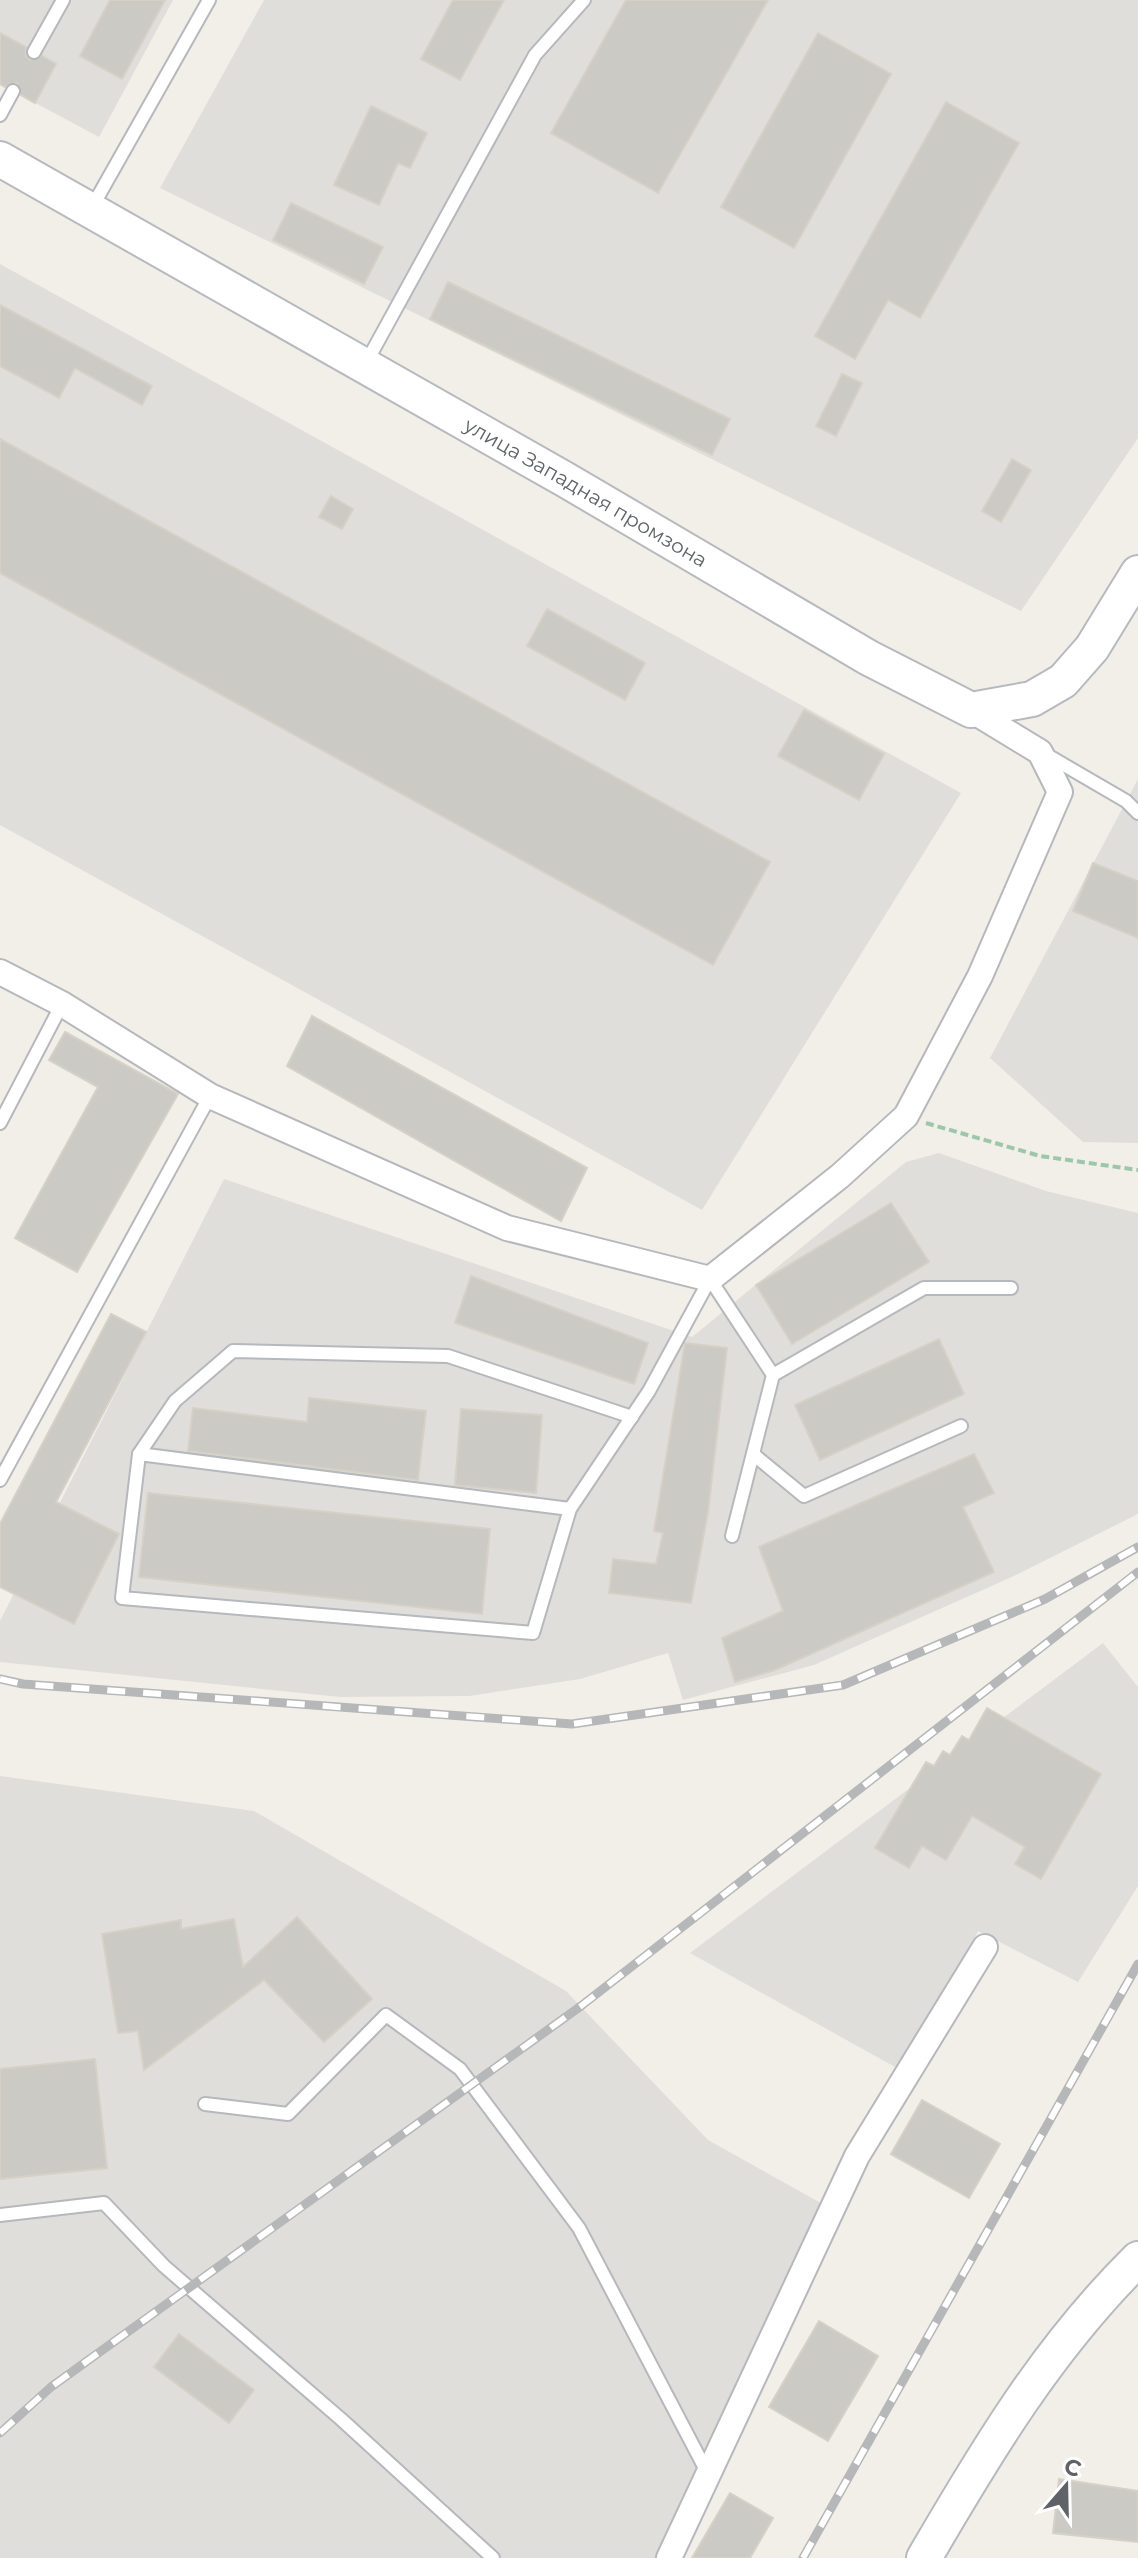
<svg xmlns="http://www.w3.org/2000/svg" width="1138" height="2558" font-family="Montserrat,sans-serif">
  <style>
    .industrial { fill: #e0deda }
    .building { fill: #cccac5; stroke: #d6d1c6; stroke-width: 2 }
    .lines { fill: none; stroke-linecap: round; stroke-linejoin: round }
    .lane-casing { stroke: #b5b8bc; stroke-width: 16 }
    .street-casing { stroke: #b5b8bc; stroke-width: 28 }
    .secondary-casing { stroke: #b6babf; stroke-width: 38 }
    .path { stroke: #9cc7a9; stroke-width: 4; stroke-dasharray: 8 4; stroke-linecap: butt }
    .lane { stroke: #fff; stroke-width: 12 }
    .street { stroke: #fff; stroke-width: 24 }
    .secondary { stroke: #fff; stroke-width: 34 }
    .rail-casing { stroke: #b6b7b8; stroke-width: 9 }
    .rail { stroke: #fff; stroke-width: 6; stroke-dasharray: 18; stroke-linecap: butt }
    .labels { text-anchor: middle; stroke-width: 8; stroke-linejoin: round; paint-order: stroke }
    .street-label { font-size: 20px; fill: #5f6368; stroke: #fff }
  </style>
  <rect width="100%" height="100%" fill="#f1efe8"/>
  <g class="industrial">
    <polygon points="0,0 173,0 99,137 0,84"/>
    <polygon points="264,0 1138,0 1138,438 1021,611 160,188"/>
    <polygon points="0,264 961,793 702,1210 0,825"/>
    <polygon points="1138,779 1138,1143 1083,1142 990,1058"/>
    <polygon points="939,1153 1046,1191 1138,1213 1138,1514 1014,1576 814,1665 683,1700 668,1653 580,1679 469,1696 340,1697 0,1662 0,1621 224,1179 692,1337 906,1162"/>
    <polygon points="1103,1643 1138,1687 1138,1886 1078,1982 978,1931 904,2072 690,1953"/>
    <polygon points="0,1776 254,1811 566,1991 708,2140 828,2207 659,2558 0,2558"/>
  </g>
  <g class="building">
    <polygon points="110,0 165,0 122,79 80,56"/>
    <polygon points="453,0 504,0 460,80 421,59"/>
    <polygon points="626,0 768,0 658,193 551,133"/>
    <polygon points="0,33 26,47 26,56 30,60 42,56 56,64 35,103 21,95 17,83 5,87 0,84"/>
    <polygon points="818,33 891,74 794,248 721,207"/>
    <polygon points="946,102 1019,143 920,318 888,300 855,359 815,336"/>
    <polygon points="371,106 427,133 410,168 398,163 379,205 334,185"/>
    <polygon points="291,203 383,247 364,284 273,240"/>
    <polygon points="448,282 730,419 712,455 430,319"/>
    <polygon points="0,305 152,386 142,405 75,368 59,398 0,366"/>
    <polygon points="842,374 862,383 836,436 816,426"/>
    <polygon points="0,439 770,862 713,965 0,573"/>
    <polygon points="1012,459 1031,470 1001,522 982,511"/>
    <polygon points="331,496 353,509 342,529 319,517"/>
    <polygon points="547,609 645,663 625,700 527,646"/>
    <polygon points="804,710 884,754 859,800 778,756"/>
    <polygon points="1093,863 1138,881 1138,938 1073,911"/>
    <polygon points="312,1016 587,1168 561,1221 287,1066"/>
    <polygon points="65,1032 178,1094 77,1272 15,1238 98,1087 49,1060"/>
    <polygon points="891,1203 929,1262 792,1344 756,1285"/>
    <polygon points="471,1276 648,1343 634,1384 455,1323"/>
    <polygon points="111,1314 146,1332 56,1502 119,1534 74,1624 0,1587 0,1524"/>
    <polygon points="939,1339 964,1394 820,1460 795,1405"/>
    <polygon points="685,1343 727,1348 708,1512 691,1603 609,1593 613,1559 656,1564 663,1533 654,1531"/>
    <polygon points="309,1398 426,1411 418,1480 188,1451 193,1408 307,1422"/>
    <polygon points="461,1409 542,1415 536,1493 455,1485"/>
    <polygon points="974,1454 994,1493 963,1507 994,1572 775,1670 735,1682 722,1638 783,1611 759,1547"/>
    <polygon points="148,1493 490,1529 482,1614 139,1577"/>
    <polygon points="987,1708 1101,1774 1041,1879 1015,1864 1025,1847 972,1816 946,1860 922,1846 909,1868 875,1848 926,1762 934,1766 943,1751 950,1755 962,1736 969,1740"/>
    <polygon points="297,1917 372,1999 324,2042 264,1980 144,2070 138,2031 118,2033 102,1934 181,1920 181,1929 234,1919 243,1967"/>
    <polygon points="95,2059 107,2168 0,2179 0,2069"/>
    <polygon points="922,2100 1000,2144 969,2198 891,2154"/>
    <polygon points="819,2321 878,2356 828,2441 769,2407"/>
    <polygon points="179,2334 254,2390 229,2423 154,2367"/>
    <polygon points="1059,2479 1138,2491 1138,2542 1053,2533"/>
    <polygon points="730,2493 773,2518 750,2558 692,2558"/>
  </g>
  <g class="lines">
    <g class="lane-casing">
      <g id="lane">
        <polyline points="34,52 63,0"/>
        <polyline points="0,115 13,91"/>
        <polyline points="91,209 209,0"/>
        <polyline points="366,363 535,55 584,0"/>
        <polyline points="1047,755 1126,801 1138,813"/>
        <polyline points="0,1123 62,1004"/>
        <polyline points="773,1375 924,1288 1011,1288"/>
        <polyline points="139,1454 175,1401 233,1351 448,1356 632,1417"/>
        <polyline points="753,1454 804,1496 961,1426"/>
        <polyline points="0,1480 210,1096"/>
        <polyline points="570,1509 139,1454 122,1598 533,1633 570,1509 649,1391 710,1279 773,1375 732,1536"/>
        <polyline points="205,2104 288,2114 386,2015 460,2069 579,2228 708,2474"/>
        <polyline points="0,2215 104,2203 164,2266 342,2420 493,2558"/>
      </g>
    </g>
    <g class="street-casing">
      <g id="street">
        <polyline points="0,972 62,1004 210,1096 507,1228 710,1279 840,1176 906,1116 980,976 1060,792 1040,752 971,710"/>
        <polyline points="669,2558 857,2156 985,1947"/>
      </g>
    </g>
    <g class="secondary-casing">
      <g id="secondary">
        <path id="s1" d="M0,159L566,480L869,658L971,710L1032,699L1063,681L1092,648L1138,573"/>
        <path d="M924,2558C987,2450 1048,2348 1138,2259"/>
      </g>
    </g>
    <polyline class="path" points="926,1123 1040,1156 1138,1170"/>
    <use href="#lane" class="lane"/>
    <use href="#street" class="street"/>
    <use href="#secondary" class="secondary"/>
    <g class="rail-casing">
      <g id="rail">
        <polyline points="0,1679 23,1684 572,1724 843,1685 1045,1599 1138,1547"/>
        <polyline points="0,2433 51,2387 581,2006 1138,1572"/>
        <polyline points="803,2558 1138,1964"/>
      </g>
    </g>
    <use href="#rail" class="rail"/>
  </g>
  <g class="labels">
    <g class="street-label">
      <text dy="7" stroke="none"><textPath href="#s1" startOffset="674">улица Западная промзона</textPath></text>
    </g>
  </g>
  <g transform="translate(1066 2486) rotate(20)" stroke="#ffffff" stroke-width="6" paint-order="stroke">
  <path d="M0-6L14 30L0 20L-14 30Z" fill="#5f6368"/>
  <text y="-12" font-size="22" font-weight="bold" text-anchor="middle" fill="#5f6368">С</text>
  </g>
</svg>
